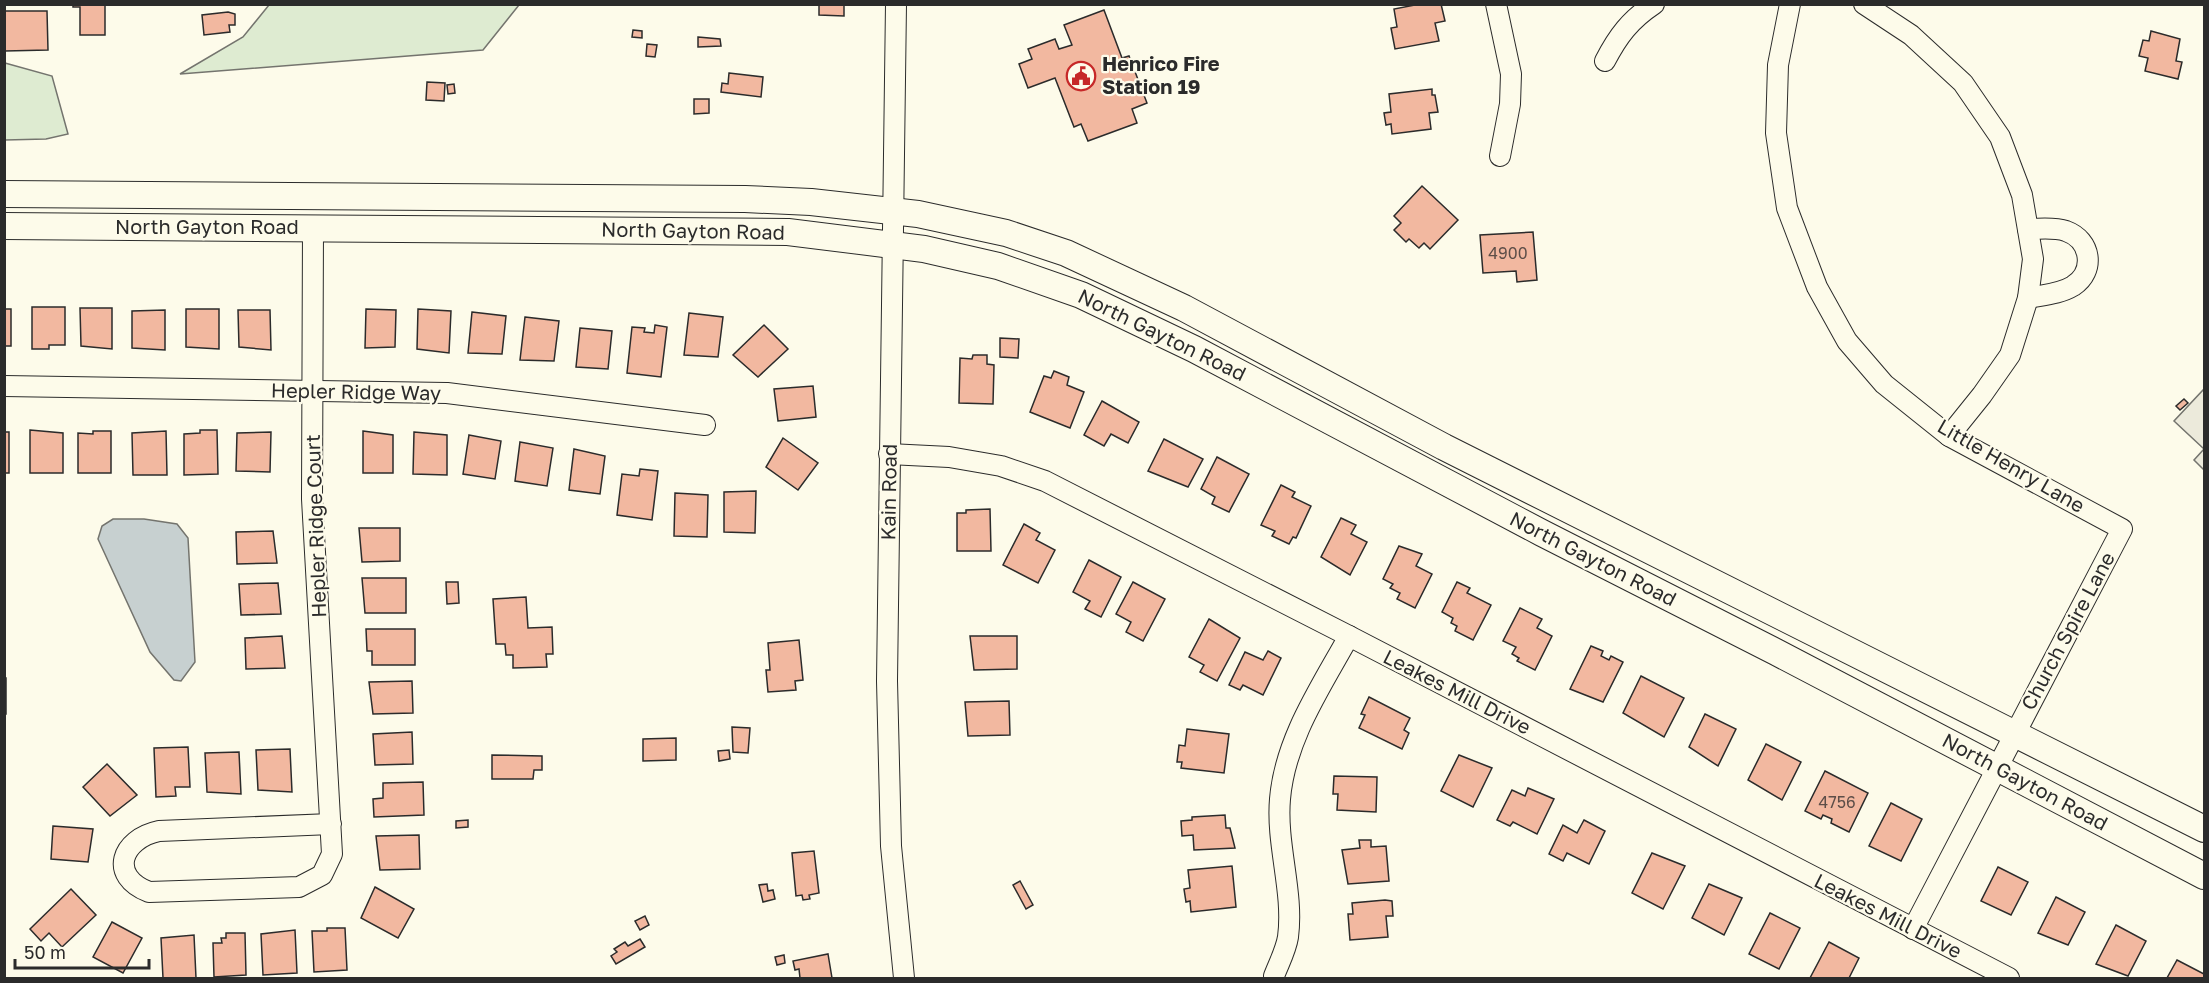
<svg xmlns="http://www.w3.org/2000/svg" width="2209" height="983" font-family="'Golos Text',sans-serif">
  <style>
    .green { fill: #deebd1; stroke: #74746e; stroke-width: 1.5 }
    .parking { fill: #eceadb; stroke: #74746e; stroke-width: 1.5 }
    .water { fill: #c7d0d0; stroke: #74746e; stroke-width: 1.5 }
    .building { fill: #f2b8a0; stroke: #2b2b2b; stroke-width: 1.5 }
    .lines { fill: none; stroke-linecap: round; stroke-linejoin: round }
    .minor-casing { stroke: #2b2b2b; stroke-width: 22 }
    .major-casing { stroke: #2b2b2b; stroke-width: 28 }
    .minor { stroke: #fdfbea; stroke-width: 20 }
    .major { stroke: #fdfbea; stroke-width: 26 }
    .labels { text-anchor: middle; stroke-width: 4.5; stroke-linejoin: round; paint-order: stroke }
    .number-label { font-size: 16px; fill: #5d4e48 }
    .poi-label { font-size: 20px; font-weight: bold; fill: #2b2b2b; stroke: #fdfbea; text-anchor: start }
    .street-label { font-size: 20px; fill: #2b2b2b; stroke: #fdfbea }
  </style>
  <rect width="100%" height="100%" fill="#fdfbea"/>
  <g class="green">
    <polygon points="269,5 269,4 519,5 483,50 180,74 243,37"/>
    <polygon points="5,63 52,76 68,134 46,139 5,140"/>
  </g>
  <polygon class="parking" points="2204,389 2204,470 2194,460 2204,449 2174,421"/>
  <polygon class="water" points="113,519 144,519 177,524 188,538 195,662 181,681 174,680 150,652 98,539 102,526"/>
  <g class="building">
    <polygon points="73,4 105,4 105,35 80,35 80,7 73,7"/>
    <polygon points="809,4 844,4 844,16 819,15 819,5"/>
    <polygon points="1420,4 1441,4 1445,21 1435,23 1439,41 1395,49 1391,28 1397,27 1394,9"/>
    <polygon points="1104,10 1122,58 1129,56 1147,103 1132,109 1137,123 1088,141 1081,124 1074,127 1055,78 1028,88 1019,64 1032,59 1028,49 1055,39 1059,49 1072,45 1064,25"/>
    <polygon points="4,11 47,11 48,50 5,51"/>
    <polygon points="228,12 235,14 235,25 229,25 230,32 204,35 202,15"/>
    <polygon points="633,30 642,31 642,38 632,37"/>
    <polygon points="2151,31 2180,39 2176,61 2182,62 2178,79 2145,71 2148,58 2139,56 2143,40 2149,41"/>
    <polygon points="698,37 720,39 721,46 698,47"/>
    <polygon points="647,44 657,45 655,57 646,56"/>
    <polygon points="729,73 763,77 761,97 721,92 722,83 728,84"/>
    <polygon points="427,82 445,83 444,101 426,100"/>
    <polygon points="454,84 455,93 448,94 447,85"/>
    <polygon points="1432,89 1432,95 1435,95 1438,112 1429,113 1431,129 1392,134 1391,124 1386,125 1384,113 1391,112 1389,94"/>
    <polygon points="694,99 709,99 709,113 694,114"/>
    <polygon points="1422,186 1458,220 1430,249 1424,243 1419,248 1409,239 1406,242 1394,230 1401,223 1394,216"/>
    <polygon points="1533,232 1537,280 1517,282 1516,271 1483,273 1480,235"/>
    <polygon points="32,307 65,307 65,345 49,345 49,349 32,349"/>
    <polygon points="80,308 112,308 112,349 81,346"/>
    <rect x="4" y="309" width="7" height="37"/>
    <polygon points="186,309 219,309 219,349 186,347"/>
    <polygon points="366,309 396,310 395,347 365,348"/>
    <polygon points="418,309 451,311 449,353 417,349"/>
    <polygon points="165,310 165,350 132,348 132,311"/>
    <polygon points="238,310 270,310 271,350 239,347"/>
    <polygon points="472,312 506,316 502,354 468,353"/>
    <polygon points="689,313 723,317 718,357 684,355"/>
    <polygon points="525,317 559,321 554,361 520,360"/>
    <polygon points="655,325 667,327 661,377 627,373 632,327 645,328 644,332 654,333"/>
    <polygon points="764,325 788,349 758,377 733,355"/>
    <polygon points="580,328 612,331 608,369 576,367"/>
    <polygon points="1000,338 1019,339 1018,358 1000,357"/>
    <polygon points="973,355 987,355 987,364 994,365 993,404 959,403 960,358 972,359"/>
    <polygon points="1054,371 1069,377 1067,385 1084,392 1070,428 1030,412 1044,376 1051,378"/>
    <polygon points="813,386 816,417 778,421 774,389"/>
    <polygon points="2184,399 2188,403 2180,410 2176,406"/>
    <polygon points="1102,401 1139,422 1128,443 1111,434 1104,446 1084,435"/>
    <polygon points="30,430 63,433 63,473 30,473"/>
    <polygon points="200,430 217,430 218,474 184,475 184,434 200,433"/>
    <polygon points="93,431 111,431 111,473 78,473 78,433 93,434"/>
    <polygon points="166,431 167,475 133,475 132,433"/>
    <polygon points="363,431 393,435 393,473 363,473"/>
    <rect x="4" y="432" width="5" height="41"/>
    <polygon points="271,432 270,472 236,471 237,433"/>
    <polygon points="414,432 447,435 447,475 413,474"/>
    <polygon points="469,435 501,441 495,479 463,474"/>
    <polygon points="783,438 818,463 798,490 766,467"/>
    <polygon points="1164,439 1203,459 1188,487 1148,471"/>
    <polygon points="520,442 553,448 547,486 515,481"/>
    <polygon points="574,449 605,456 600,494 569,490"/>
    <polygon points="1217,457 1249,474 1229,512 1212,504 1215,497 1201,489"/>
    <polygon points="640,469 658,471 652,520 617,515 622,474 639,476"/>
    <polygon points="1281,485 1295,492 1292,497 1311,506 1296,538 1293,537 1289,544 1272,536 1275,531 1261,525"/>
    <polygon points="756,491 755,533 724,532 724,492"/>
    <polygon points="675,493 708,495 707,537 674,536"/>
    <polygon points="990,509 991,551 957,551 957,513 966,513 966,510"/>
    <polygon points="1341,518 1356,525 1351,534 1367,542 1350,575 1321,557"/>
    <polygon points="1024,524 1040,533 1036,540 1055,550 1038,583 1003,565"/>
    <polygon points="359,528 400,528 400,561 362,562"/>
    <polygon points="273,531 277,563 237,564 236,532"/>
    <polygon points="1399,546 1422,554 1416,566 1432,574 1415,608 1397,599 1400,593 1390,588 1393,584 1383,579"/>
    <polygon points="1089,560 1121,577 1101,617 1085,609 1090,601 1073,592"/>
    <polygon points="362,578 406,578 406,613 365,613"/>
    <polygon points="446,582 458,582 459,603 447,604"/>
    <polygon points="1133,582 1165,599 1143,641 1126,632 1131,622 1116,614"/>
    <polygon points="1457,582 1470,588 1467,593 1491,605 1473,640 1455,631 1457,626 1451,623 1453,618 1442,612"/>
    <polygon points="278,583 281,614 241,615 239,584"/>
    <polygon points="526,597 528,628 552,627 553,654 546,654 547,667 513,668 513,655 506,655 505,644 496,644 493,599"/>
    <polygon points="1520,608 1542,619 1537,628 1552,636 1535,670 1517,661 1519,658 1512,654 1516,647 1503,641"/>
    <polygon points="1209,619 1240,638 1217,681 1200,672 1204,665 1189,657"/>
    <polygon points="366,629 415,629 415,665 372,665 372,651 367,651"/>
    <polygon points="282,636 285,668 246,669 245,638"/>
    <polygon points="970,636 1017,636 1017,669 974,670"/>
    <polygon points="799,640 803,680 795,681 796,690 768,692 766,670 770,670 768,643"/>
    <polygon points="1591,646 1603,651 1601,656 1609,660 1611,656 1623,662 1603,702 1570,689"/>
    <polygon points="1268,651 1281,658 1263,695 1243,685 1240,690 1229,685 1245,652 1263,660"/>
    <polygon points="1641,676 1684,698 1664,737 1623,713"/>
    <rect x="4" y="678" width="2" height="36"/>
    <polygon points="412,681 413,713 373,714 369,682"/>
    <polygon points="1369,697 1410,718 1404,730 1409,733 1402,749 1359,728 1365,715 1361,714"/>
    <polygon points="1009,701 1010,735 968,736 965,702"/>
    <polygon points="1705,714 1736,729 1718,766 1689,747"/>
    <polygon points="732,727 750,728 748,753 733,752"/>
    <polygon points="1187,729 1229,734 1224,773 1181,768 1182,762 1177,762 1179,745 1185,746"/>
    <polygon points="412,732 413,764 375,765 373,734"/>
    <polygon points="676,738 676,760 643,761 643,739"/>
    <polygon points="1766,744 1801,762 1782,800 1748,780"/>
    <polygon points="188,747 190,787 175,787 176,796 156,797 154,748"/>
    <polygon points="290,749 292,792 258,790 256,750"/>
    <polygon points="729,750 730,759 719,761 718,751"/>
    <polygon points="239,752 241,794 207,792 205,753"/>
    <polygon points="492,755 542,756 542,770 534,770 533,779 492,779"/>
    <polygon points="1459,755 1492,768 1473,807 1441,791"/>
    <polygon points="107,764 137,795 110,816 83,787"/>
    <polygon points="1825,771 1868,793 1849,832 1831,823 1832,819 1823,815 1821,819 1805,811"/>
    <polygon points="1334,776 1377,777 1376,812 1337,810 1338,794 1333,794"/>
    <polygon points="423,782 424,815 374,817 373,799 383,798 383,783"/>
    <polygon points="1528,788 1554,799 1537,834 1513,822 1510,826 1497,820 1512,790 1525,796"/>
    <polygon points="1891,803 1922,819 1901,861 1869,846"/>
    <polygon points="1225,815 1226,828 1230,828 1235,848 1194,850 1193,835 1182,836 1181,821 1192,820 1192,817"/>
    <polygon points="468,820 468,827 456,828 456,821"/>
    <polygon points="1584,820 1605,831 1589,864 1567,853 1563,861 1549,854 1563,825 1577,833"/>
    <polygon points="53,826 93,829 88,862 51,859"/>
    <polygon points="419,835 420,869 380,870 376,836"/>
    <polygon points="1359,840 1371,840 1371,847 1386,846 1389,881 1348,884 1342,850 1360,848"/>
    <polygon points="814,851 819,893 809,895 810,899 803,900 802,895 796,896 792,853"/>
    <polygon points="1652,853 1685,866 1663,909 1632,893"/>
    <polygon points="1232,866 1236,907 1191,912 1190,901 1186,902 1184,889 1190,888 1188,870"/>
    <polygon points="1998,867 2028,882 2011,915 1981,901"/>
    <polygon points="1020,881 1033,905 1026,909 1013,885"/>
    <polygon points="767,884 768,891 773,890 775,899 763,902 759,885"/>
    <polygon points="1709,884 1742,898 1724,935 1692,918"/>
    <polygon points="375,887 414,909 398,938 361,918"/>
    <polygon points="71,889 96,915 62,947 49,933 41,941 30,929"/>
    <polygon points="2056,897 2085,912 2068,945 2038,933"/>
    <polygon points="1385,900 1392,901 1393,916 1386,916 1388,937 1350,940 1348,914 1353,914 1352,903"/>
    <polygon points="1770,913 1800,928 1779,969 1749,954"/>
    <polygon points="645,916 649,925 640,930 635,921"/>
    <polygon points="112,922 142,938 123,973 93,957"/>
    <polygon points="2116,925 2146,941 2128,976 2096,964"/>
    <polygon points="327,928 345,928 347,970 314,972 312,931 327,931"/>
    <polygon points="295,930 297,973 263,975 261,934"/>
    <polygon points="226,933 245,933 246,975 214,977 213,943 222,943 221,938 226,938"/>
    <polygon points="194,935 196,978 163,978 161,938"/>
    <polygon points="640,939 645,947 616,964 611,956 617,952 614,949 625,942 628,946"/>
    <polygon points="1829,942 1859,958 1849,978 1810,978"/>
    <polygon points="828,954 832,978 800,978 799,969 795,970 793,961"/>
    <polygon points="784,955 785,963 777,965 775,957"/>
    <polygon points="2177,960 2204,974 2204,978 2167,978"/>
  </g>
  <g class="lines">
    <g class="minor-casing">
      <g id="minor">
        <polyline points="896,4 887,681 891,846 904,978"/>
        <polyline points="1496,4 1511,74 1510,104 1500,156"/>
        <polyline points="1790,4 1778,65 1776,133 1787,208 1817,287 1847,341 1884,384 1949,436 2122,529 1913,929"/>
        <polyline points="1864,4 1911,35 1963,83 2000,137 2022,195 2033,259 2028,298 2010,355 1982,395 1949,436"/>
        <path d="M1605,61C1618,36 1630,20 1654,4"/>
        <path d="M313,228L312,499L332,854L322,875L299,887L149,892C108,876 121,839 159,831L331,824"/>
        <path d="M2028,298C2043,295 2060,294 2073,286C2096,271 2091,240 2066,231C2054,227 2041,229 2028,229"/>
        <polyline points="4,386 447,393 705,425"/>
        <polyline points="889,454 949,457 1001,466 1045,481 1349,636 2009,978"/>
        <path d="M1274,976C1279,963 1286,950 1288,937C1294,892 1276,845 1280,799C1285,739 1321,687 1349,636"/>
      </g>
    </g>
    <g class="major-casing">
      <g id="major">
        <polyline points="4,194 745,199 811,202 918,214 1006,233 1066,253 1184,308 1444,447 2204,829"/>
        <polyline points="4,226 788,232 924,249 998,266 1081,295 1194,349 1542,533 1776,652 2204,876"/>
      </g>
    </g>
    <use href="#minor" class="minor"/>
    <use href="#major" class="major"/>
  </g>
  <defs>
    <g id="civic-ring" transform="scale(1.5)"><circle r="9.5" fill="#fdfbea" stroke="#c62828" stroke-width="1.5"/><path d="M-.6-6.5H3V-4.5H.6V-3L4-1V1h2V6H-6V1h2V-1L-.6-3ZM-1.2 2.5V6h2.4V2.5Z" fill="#c62828"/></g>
  </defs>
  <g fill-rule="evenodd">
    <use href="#civic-ring" x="1081" y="76"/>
  </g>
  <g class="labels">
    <g class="number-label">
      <text x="1508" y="259">4900</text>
      <text x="1837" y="808">4756</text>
    </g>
    <g class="poi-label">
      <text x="1102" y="71">Henrico Fire<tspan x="1102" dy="23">Station 19</tspan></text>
    </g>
    <g class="street-label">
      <text x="207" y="234">North Gayton Road</text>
      <text transform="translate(693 231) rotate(1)" y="7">North Gayton Road</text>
      <text transform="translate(1162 335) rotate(26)" y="7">North Gayton Road</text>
      <text transform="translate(356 392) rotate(1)" y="7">Hepler Ridge Way</text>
      <text transform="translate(2011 466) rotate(30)" y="7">Little Henry Lane</text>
      <text transform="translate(889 492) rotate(-89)" y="7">Kain Road</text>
      <text transform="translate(316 526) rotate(-92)" y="7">Hepler Ridge Court</text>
      <text transform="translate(1593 559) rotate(27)" y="7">North Gayton Road</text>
      <text transform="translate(2068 631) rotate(-62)" y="7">Church Spire Lane</text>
      <text transform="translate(1457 692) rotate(27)" y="7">Leakes Mill Drive</text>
      <text transform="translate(2025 782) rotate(28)" y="7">North Gayton Road</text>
      <text transform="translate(1888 916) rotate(27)" y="7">Leakes Mill Drive</text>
    </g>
  </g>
  <rect width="2209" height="983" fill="none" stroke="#2b2b2b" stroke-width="12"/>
  <path d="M15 959v9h134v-9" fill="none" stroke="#2b2b2b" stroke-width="3"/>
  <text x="24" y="959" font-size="18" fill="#2b2b2b" stroke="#fdfbea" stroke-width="4.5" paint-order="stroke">50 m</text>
</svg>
